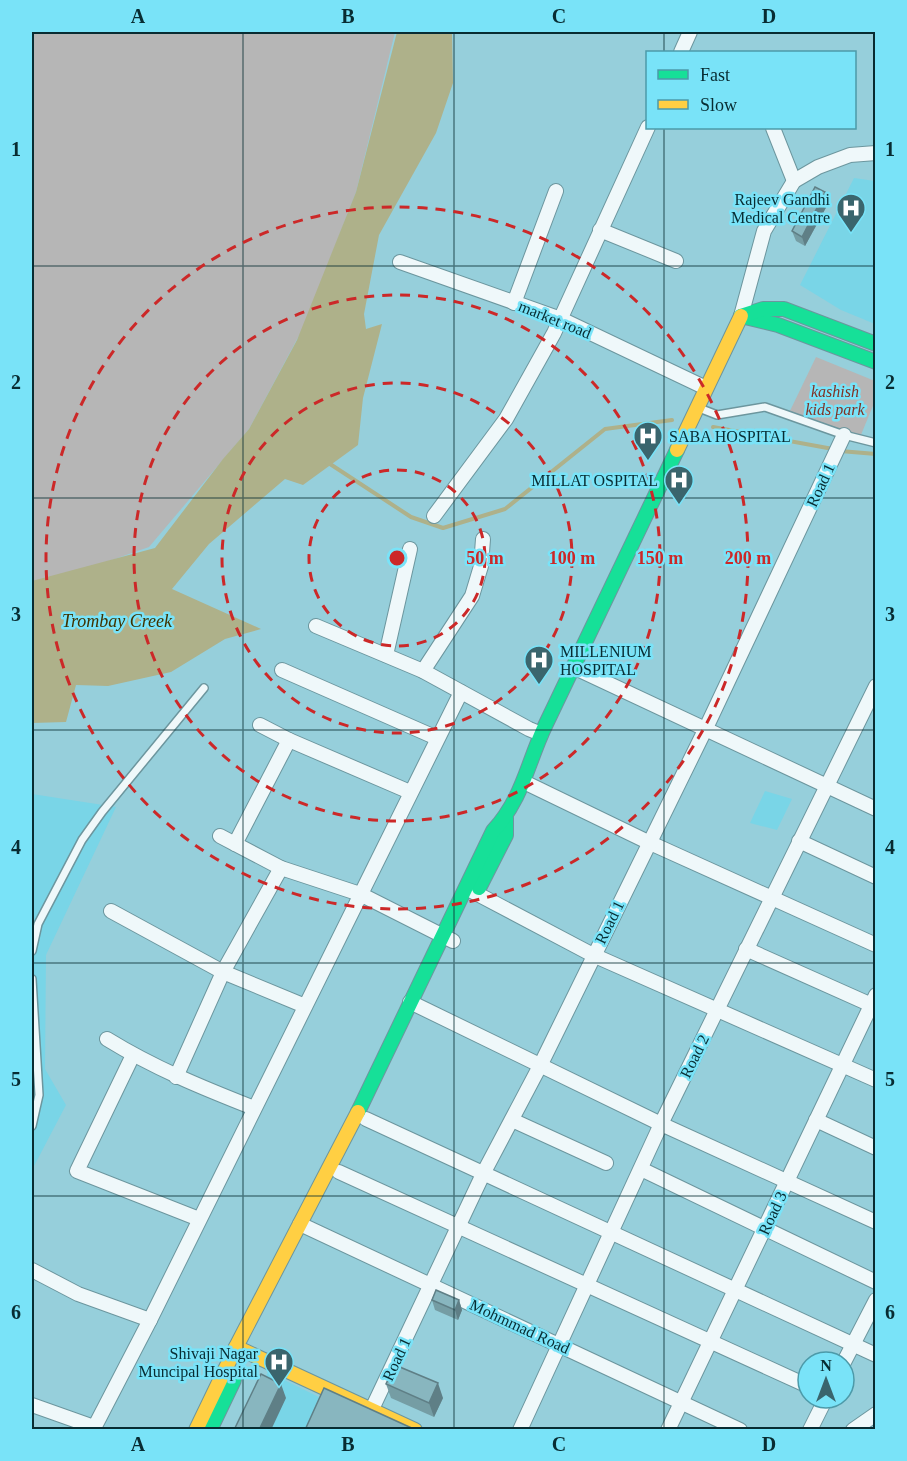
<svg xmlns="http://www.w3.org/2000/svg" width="907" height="1461" font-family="Georgia,serif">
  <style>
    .built { fill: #79d5e7 }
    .green { fill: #b6b6b6 }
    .water { fill: #aeb18a }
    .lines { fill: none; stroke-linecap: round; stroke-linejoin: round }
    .stream { stroke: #aeb18a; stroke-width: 4 }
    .lane-casing { stroke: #6c969e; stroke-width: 10 }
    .street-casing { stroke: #6c969e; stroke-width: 16 }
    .fast-casing { stroke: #6c969e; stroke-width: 16 }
    .slow-casing { stroke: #6c969e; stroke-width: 16 }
    .lane { stroke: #eff8fa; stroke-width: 7 }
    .street { stroke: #eff8fa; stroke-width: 14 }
    .fast { stroke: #16e098; stroke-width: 14 }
    .slow { stroke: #ffcf43; stroke-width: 14 }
    .wall { fill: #759da4 }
    .shaded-wall { fill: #5f7f86 }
    .building { fill: #88b6bf; stroke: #5f7f86; stroke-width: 1.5 }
    .grid { fill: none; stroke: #082c32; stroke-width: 1.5; stroke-opacity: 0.55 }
    .ring { fill: none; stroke: #cc2828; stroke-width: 3; stroke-dasharray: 10 8 }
    .labels { text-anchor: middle; stroke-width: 5; stroke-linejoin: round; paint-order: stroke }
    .poi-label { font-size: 16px; fill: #082c32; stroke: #79e3f8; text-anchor: end }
    .street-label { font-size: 16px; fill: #082c32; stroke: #79e3f8 }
    .park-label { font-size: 16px; font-style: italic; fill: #823224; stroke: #79e3f8 }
    .water-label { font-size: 18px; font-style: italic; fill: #413300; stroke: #79e3f8 }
    .centre { fill: #cc2828; stroke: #79e3f8; stroke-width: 3 }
    .ring-label { font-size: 18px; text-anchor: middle; font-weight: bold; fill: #cc2828; stroke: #79e3f8; stroke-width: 5; stroke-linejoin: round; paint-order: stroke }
    .neatline { fill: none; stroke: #082c32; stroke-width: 2 }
    .grid-label { font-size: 20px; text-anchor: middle; font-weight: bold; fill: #082c32 }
  </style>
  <rect width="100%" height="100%" fill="#96cfdb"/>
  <g class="built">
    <polygon points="854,178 875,181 875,324 841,310 800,285"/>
    <polygon points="765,791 792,799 777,830 750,823"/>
    <polygon points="32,794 116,807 46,955 45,1069 66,1105 32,1170"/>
    <polygon points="268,1372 329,1402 317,1429 240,1430"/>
  </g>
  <g class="green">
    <polygon points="32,32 395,32 356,192 303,328 249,429 149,547 32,588"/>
    <polygon points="816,357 875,381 875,401 858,442 787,417"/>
  </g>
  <polygon class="water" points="397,32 452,32 453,83 436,133 379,235 364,314 366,329 382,324 363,398 358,445 303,485 285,479 209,544 172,589 261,629 225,639 171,672 108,686 76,685 66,722 32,723 32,581 155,548 223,459 249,429 297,340 356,192"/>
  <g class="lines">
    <g class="stream">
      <polyline points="713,427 833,449"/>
      <polyline points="840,451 876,454"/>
      <polyline points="327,462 411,517 443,528 505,509 605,429 672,420"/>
    </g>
    <g class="lane-casing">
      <g id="lane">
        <polyline points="699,408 717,415 765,407 844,435 876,443"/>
        <polyline points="32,951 38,924 82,840 102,812 204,688"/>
        <polyline points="32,979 39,1095 32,1126"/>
      </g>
    </g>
    <g class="street-casing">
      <g id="street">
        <polyline points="681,52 690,32"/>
        <polyline points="773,128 794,181"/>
        <polyline points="600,230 676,261"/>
        <polyline points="400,262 561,319 706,388"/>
        <polyline points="514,303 556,191"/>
        <polyline points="741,316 764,231 794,181 818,167 850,155 876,153"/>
        <polyline points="434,516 506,419 554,333 648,127"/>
        <polyline points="316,626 423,671 529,729 541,734"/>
        <polyline points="386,655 410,549"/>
        <polyline points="573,667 876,809"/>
        <polyline points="282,670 437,738"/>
        <polyline points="423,671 472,596 481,566 483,539"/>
        <polyline points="260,725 289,740 410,792"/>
        <polyline points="524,782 648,842 876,945"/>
        <polyline points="220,836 281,868 360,894 453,941"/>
        <polyline points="799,841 876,877"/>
        <polyline points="235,844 289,740"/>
        <polyline points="468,889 593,955 876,1080"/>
        <polyline points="111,911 223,972 305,1006"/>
        <polyline points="746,949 876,1007"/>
        <polyline points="410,1002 661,1124 876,1222"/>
        <path d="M107,1039C154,1068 203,1088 254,1108"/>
        <polyline points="133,1055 77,1171 199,1219"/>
        <polyline points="176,1077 223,972 281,868"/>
        <polyline points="366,1119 876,1355"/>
        <polyline points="512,1120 606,1163"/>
        <polyline points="816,1120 876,1148"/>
        <polyline points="641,1169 876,1282"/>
        <polyline points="339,1172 808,1386"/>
        <polyline points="300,1224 740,1430"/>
        <polyline points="32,1270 78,1294 150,1320"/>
        <polyline points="844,1362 876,1300"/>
        <polyline points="32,1405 94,1427"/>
        <polyline points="372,1409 484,1172 541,1064 706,728 844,435"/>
        <polyline points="93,1430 150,1320 461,692"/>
        <polyline points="520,1430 661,1124 876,686"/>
        <polyline points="668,1430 876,995"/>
        <polyline points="810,1430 826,1398"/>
        <polyline points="853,1430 876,1414"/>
      </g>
    </g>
    <g class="fast-casing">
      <g id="fast">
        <polyline points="741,316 778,325 876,362"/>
        <polyline points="741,316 763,309 784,309 876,344"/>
        <polyline points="479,888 506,835 506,818"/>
        <path d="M358,1112L493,831C523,798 527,764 545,726C589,634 633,542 677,450"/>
        <polyline points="210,1430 234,1380"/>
      </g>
    </g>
    <g class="slow-casing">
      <g id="slow">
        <polyline points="677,450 741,316"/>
        <polyline points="236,1347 415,1430"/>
        <polyline points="196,1430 236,1347 358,1112"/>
      </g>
    </g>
    <use href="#lane" class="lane"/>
    <use href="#street" class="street"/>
    <use href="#fast" class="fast"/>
    <use href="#slow" class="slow"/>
  </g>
  <g class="wall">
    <polygon points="825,192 829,202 805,246 796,241 792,231"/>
    <polygon points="432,1300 459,1300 462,1310 458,1320 435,1310"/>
    <polygon points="386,1384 443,1398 434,1417 391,1398"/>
  </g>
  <g class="shaded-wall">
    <polygon points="825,192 829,202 805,246 802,237"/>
    <polygon points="459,1300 462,1310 458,1320 455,1310"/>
    <polygon points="438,1383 443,1398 434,1417 429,1403"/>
    <polygon points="281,1384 286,1398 271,1430 259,1430"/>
  </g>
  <g class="building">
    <polygon points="815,187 825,192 802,237 792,231"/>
    <polygon points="436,1290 459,1300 455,1310 432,1300"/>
    <polygon points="395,1365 438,1383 429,1403 386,1384"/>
    <polygon points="261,1374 281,1384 259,1430 234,1430"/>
    <polygon points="324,1388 416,1430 305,1430"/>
  </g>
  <path class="grid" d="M243,32V1430M454,32V1430M664,32V52M664,128V1430M32,266H876M32,498H876M32,730H876M32,963H876M32,1196H876"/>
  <g class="ring">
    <circle cx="397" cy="558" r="88"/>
    <circle cx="397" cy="558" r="175"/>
    <circle cx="397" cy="558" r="263"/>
    <circle cx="397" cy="558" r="351"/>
  </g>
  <defs>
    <g id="hospital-pin" transform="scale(1.5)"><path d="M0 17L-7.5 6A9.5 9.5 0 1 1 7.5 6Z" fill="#3a656d" stroke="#79e3f8"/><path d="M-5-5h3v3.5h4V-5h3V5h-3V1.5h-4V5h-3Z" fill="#fff"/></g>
  </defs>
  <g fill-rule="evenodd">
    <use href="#hospital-pin" x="851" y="208"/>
    <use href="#hospital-pin" x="648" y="436"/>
    <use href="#hospital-pin" x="679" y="480"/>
    <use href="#hospital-pin" x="539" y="660"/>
    <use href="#hospital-pin" x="279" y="1362"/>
  </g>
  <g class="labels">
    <g class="poi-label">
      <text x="830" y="205">Rajeev Gandhi<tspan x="830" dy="18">Medical Centre</tspan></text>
      <text x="669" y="442" text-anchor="start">SABA HOSPITAL</text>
      <text x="658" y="486">MILLAT OSPITAL</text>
      <text x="560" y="657" text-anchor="start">MILLENIUM<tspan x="560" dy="18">HOSPITAL</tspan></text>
      <text x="258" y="1359">Shivaji Nagar<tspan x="258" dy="18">Muncipal Hospital</tspan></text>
    </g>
    <g class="street-label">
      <text transform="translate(555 319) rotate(22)" y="6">market road</text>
      <text transform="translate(820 485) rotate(-65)" y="6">Road 1</text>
      <text transform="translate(609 922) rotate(-64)" y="6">Road 1</text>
      <text transform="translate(694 1056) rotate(-64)" y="6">Road 2</text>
      <text transform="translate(772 1213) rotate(-65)" y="6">Road 3</text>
      <text transform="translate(520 1326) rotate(25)" y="6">Mohmmad Road</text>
      <text transform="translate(396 1359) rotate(-65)" y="6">Road 1</text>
    </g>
    <g class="park-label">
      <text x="835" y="397">kashish<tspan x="835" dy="18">kids park</tspan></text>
    </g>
    <g class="water-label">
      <text x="117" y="627">Trombay Creek</text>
    </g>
  </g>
  <circle cx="397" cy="558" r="9" class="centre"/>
  <g class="ring-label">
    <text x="485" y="564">50 m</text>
    <text x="572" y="564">100 m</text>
    <text x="660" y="564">150 m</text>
    <text x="748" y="564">200 m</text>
  </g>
  <rect width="907" height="1461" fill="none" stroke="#79e3f8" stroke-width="66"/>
  <rect x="646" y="51" width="210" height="78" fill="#79e3f8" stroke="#4c9aa9" stroke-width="1.5"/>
  <rect x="658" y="70" width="30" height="9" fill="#16e098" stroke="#4c9aa9" stroke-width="1.5"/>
  <text x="700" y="81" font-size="18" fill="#082c32">Fast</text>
  <rect x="658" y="100" width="30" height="9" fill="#ffcf43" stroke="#4c9aa9" stroke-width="1.5"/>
  <text x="700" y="111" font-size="18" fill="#082c32">Slow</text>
  <g transform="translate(826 1380)"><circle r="28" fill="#79e3f8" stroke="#4c9aa9" stroke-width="1.5"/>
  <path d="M0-4.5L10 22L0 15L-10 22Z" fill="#3a656d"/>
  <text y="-9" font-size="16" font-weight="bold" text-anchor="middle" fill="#082c32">N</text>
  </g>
  <rect x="33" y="33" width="841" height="1395" class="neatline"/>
  <g class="grid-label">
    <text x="138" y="23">A</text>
    <text x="348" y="23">B</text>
    <text x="559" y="23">C</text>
    <text x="769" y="23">D</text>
    <text x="16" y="156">1</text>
    <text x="890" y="156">1</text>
    <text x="16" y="389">2</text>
    <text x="890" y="389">2</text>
    <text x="16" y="621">3</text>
    <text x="890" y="621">3</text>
    <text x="16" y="854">4</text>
    <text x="890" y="854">4</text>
    <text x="16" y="1086">5</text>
    <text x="890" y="1086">5</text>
    <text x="16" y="1319">6</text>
    <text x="890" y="1319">6</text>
    <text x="138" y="1451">A</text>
    <text x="348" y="1451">B</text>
    <text x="559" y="1451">C</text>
    <text x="769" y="1451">D</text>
  </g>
</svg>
